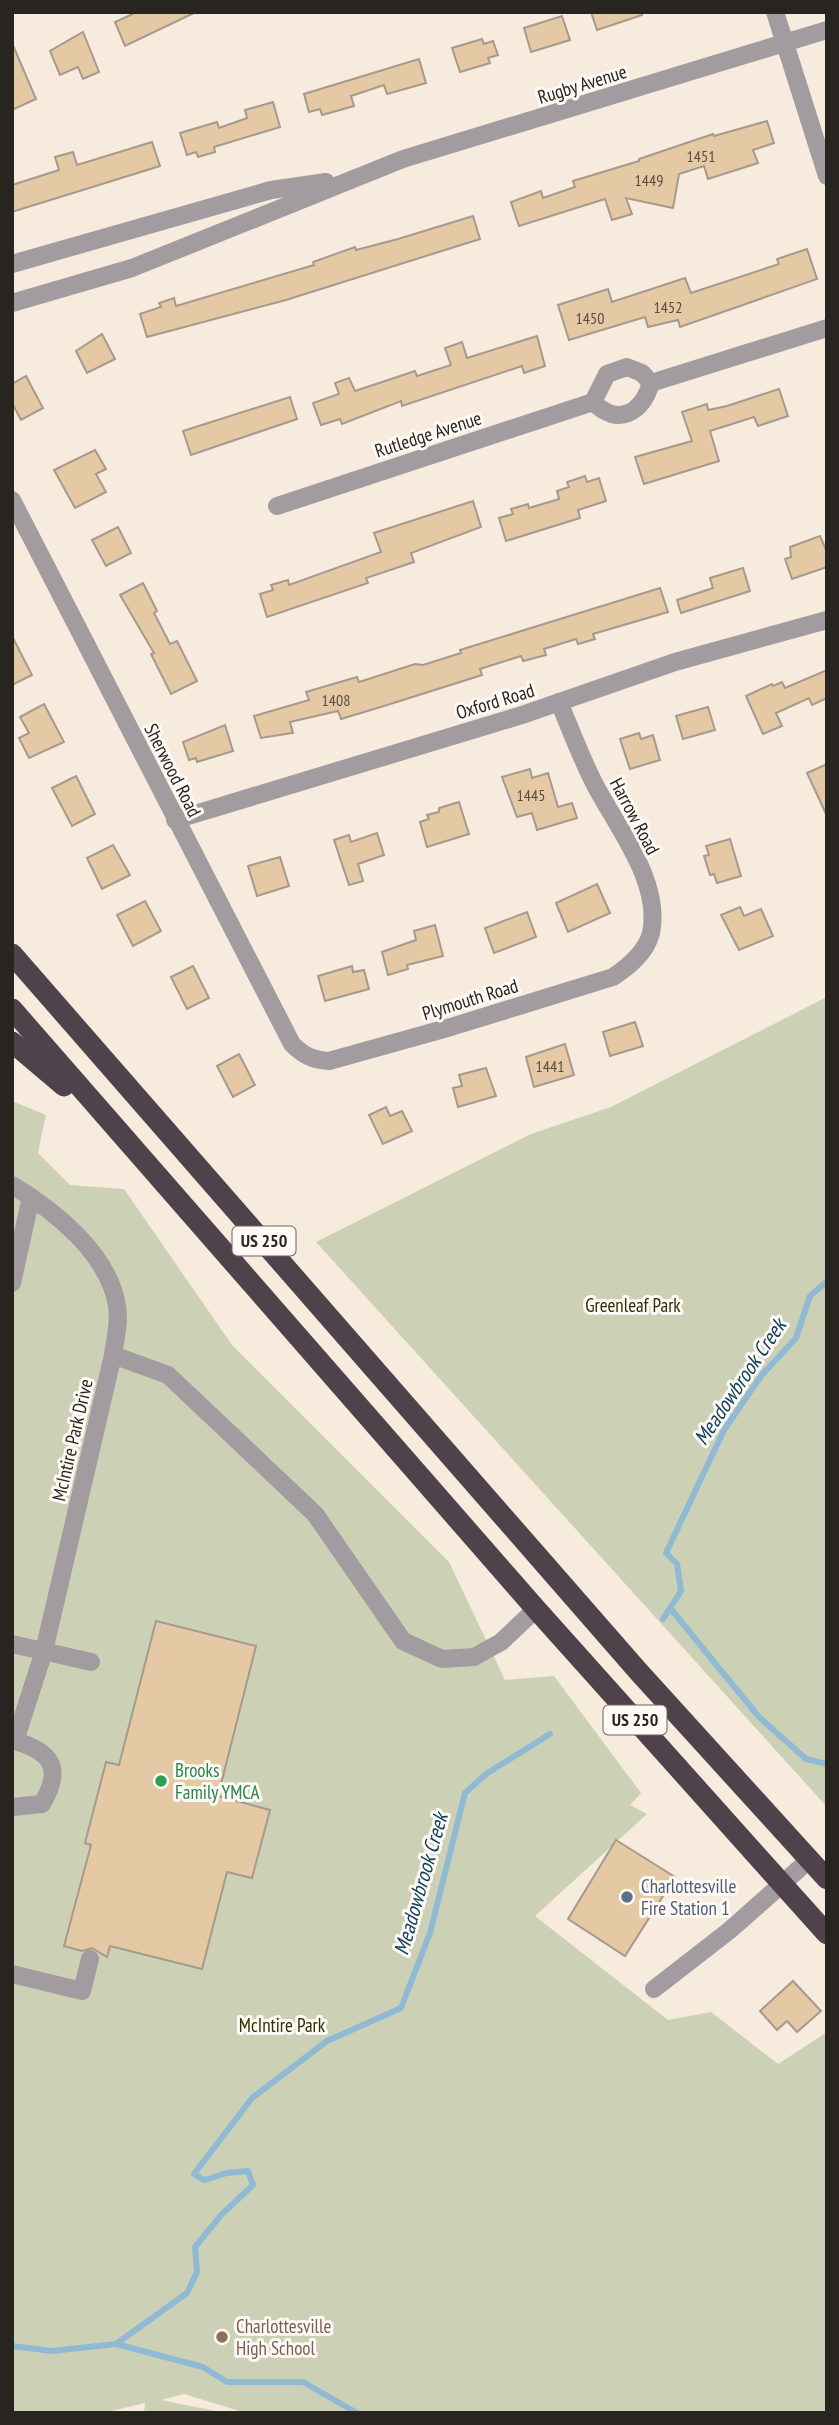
<svg xmlns="http://www.w3.org/2000/svg" width="839" height="2425" font-family="'PT Sans Narrow',sans-serif">
  <style>
    .green { fill: #ccd1b5 }
    .lines { fill: none; stroke-linecap: round; stroke-linejoin: round }
    .stream { stroke: #90b9d4; stroke-width: 6 }
    .building { fill: #e5c8a4; stroke: #a59a8d; stroke-width: 2 }
    .minor { stroke: #a29ba0; stroke-width: 18 }
    .highway { stroke: #4f424b; stroke-width: 21 }
    .leisure-dot { fill: #2e9e5b; stroke: #fef9f4; stroke-width: 2.5 }
    .service-dot { fill: #5c6f8a; stroke: #fef9f4; stroke-width: 2.5 }
    .education-dot { fill: #8d6e63; stroke: #fef9f4; stroke-width: 2.5 }
    .labels { text-anchor: middle; stroke-width: 6; stroke-linejoin: round; paint-order: stroke }
    .number-label { font-size: 16px; fill: #574d40 }
    .shield { fill: #fef9f4; stroke: #68645f; stroke-width: 2 }
    .shield-label { font-size: 18px; font-weight: bold; fill: #28241f }
    .street-label { font-size: 19px; fill: #28241f; stroke: #fef9f4 }
    .park-label { font-size: 19px; fill: #2c3100; stroke: #fef9f4 }
    .leisure-label { font-size: 19px; fill: #27864d; stroke: #fef9f4; text-anchor: start }
    .service-label { font-size: 19px; fill: #4e5e75; stroke: #fef9f4; text-anchor: start }
    .education-label { font-size: 19px; fill: #785e54; stroke: #fef9f4; text-anchor: start }
    .water-label { font-size: 21px; font-style: italic; fill: #083e59; stroke: #fef9f4 }
  </style>
  <rect width="100%" height="100%" fill="#f6ebdd"/>
  <g class="green">
    <polygon points="827,997 827,1807 316,1242 531,1134 611,1107"/>
    <polygon points="12,1101 46,1115 38,1153 70,1185 124,1189 232,1345 449,1562 505,1680 554,1676 641,1793 630,1805 647,1814 535,1916 668,2020 711,2012 778,2064 827,2032 827,2413 246,2413 184,2394 161,2400 225,2413 144,2413 145,2403 103,2413 12,2413"/>
  </g>
  <g class="lines">
    <g class="stream">
      <polyline points="670,1608 759,1717 806,1759 827,1764"/>
      <polyline points="663,1619 681,1591 677,1564 666,1553 724,1430 761,1376 796,1338 810,1296 827,1281"/>
      <polyline points="116,2344 203,2367 227,2382 303,2382 357,2413"/>
      <polyline points="12,2346 52,2351 116,2344 187,2293 197,2272 195,2247 221,2215 253,2185 248,2171 227,2173 204,2180 194,2174 252,2098 327,2041 401,2008 430,1933 465,1793 486,1774 550,1734"/>
    </g>
  </g>
  <g class="building">
    <polygon points="137,12 196,12 125,46 115,22"/>
    <polygon points="591,12 642,12 642,15 597,30"/>
    <polygon points="562,16 570,40 531,52 524,28"/>
    <polygon points="83,32 99,72 83,79 78,67 60,75 50,51"/>
    <polygon points="482,39 484,44 493,41 498,55 488,58 490,63 460,72 452,48"/>
    <polygon points="12,43 36,99 12,110"/>
    <polygon points="419,59 426,83 387,94 384,85 351,96 354,106 322,115 320,109 309,112 304,94"/>
    <polygon points="273,102 280,127 214,147 215,152 198,157 196,152 187,155 180,133 217,122 219,128 247,118 245,110"/>
    <polygon points="767,121 774,143 753,150 758,163 708,179 704,166 679,174 673,208 626,198 632,214 612,220 605,199 519,226 511,202 541,191 543,198 575,187 573,181 639,161 639,159 713,134 714,136"/>
    <polygon points="152,142 160,166 12,212 12,185 59,170 55,157 73,152 77,165"/>
    <polygon points="473,216 480,239 286,300 147,337 140,314 161,307 159,303 174,298 176,306 314,265 313,262 355,247 356,250 398,239"/>
    <polygon points="807,249 817,279 680,327 678,320 648,327 645,317 569,340 558,305 608,289 612,302 685,278 691,293 779,264 777,259"/>
    <polygon points="102,334 115,359 87,373 76,351"/>
    <polygon points="537,336 545,366 524,373 522,366 402,406 401,401 342,424 340,419 321,425 313,403 339,394 335,383 349,378 355,391 415,371 417,376 451,365 445,348 462,342 467,358"/>
    <polygon points="26,376 43,408 21,420 12,403 12,384"/>
    <polygon points="779,389 788,416 758,426 754,417 710,431 719,461 644,484 635,457 692,441 682,412 707,404 708,410 727,406"/>
    <polygon points="290,397 297,419 191,455 183,431"/>
    <polygon points="95,450 106,469 96,474 106,492 75,508 54,470"/>
    <polygon points="585,476 587,482 599,478 606,501 578,510 580,518 506,541 499,518 513,514 511,509 528,504 529,508 559,499 557,491 569,487 567,482"/>
    <polygon points="473,501 481,527 411,553 414,562 366,578 368,583 267,617 260,594 273,590 271,585 288,580 289,585 381,552 374,533"/>
    <polygon points="118,527 131,553 106,566 92,540"/>
    <polygon points="820,536 827,552 827,567 792,579 785,559 791,557 790,547"/>
    <polygon points="743,568 750,591 681,613 677,600 713,588 710,578"/>
    <polygon points="143,583 157,611 154,613 170,644 177,641 197,681 171,694 151,654 154,653 120,595"/>
    <polygon points="660,588 668,612 593,634 595,639 578,644 576,639 544,649 546,655 523,661 521,656 480,669 482,675 384,706 341,719 338,711 290,722 293,733 261,738 254,716 309,700 306,692 357,677 359,682 415,664 423,665 461,653 460,650"/>
    <polygon points="12,636 32,675 12,685"/>
    <polygon points="827,670 827,698 812,705 809,698 776,713 782,726 763,734 746,696 772,684 773,686 782,682 785,688"/>
    <polygon points="44,704 64,742 29,758 19,738 29,733 20,717"/>
    <polygon points="708,707 715,730 683,739 676,716"/>
    <polygon points="225,725 233,751 197,762 196,758 189,760 183,742"/>
    <polygon points="639,733 641,739 653,735 660,760 630,769 620,739"/>
    <polygon points="827,764 827,816 807,773"/>
    <polygon points="530,769 532,778 548,773 558,807 572,803 577,818 537,830 532,813 517,817 502,777"/>
    <polygon points="76,776 95,814 72,826 52,788"/>
    <polygon points="459,802 469,834 427,847 420,822 429,819 427,815 439,812 439,808"/>
    <polygon points="377,833 384,855 358,864 363,881 349,885 334,840 349,835 351,842"/>
    <polygon points="730,839 741,876 717,883 714,874 710,875 704,856 709,855 706,846"/>
    <polygon points="113,845 130,875 102,889 87,858"/>
    <polygon points="280,857 289,886 257,896 248,866"/>
    <polygon points="597,884 610,913 568,932 556,903"/>
    <polygon points="145,901 161,931 133,946 117,915"/>
    <polygon points="740,907 744,916 761,909 773,936 739,950 721,915"/>
    <polygon points="527,912 536,937 494,953 485,928"/>
    <polygon points="435,925 443,956 407,965 408,969 388,975 382,952 416,940 414,931"/>
    <polygon points="193,966 209,998 187,1009 171,977"/>
    <polygon points="352,966 353,972 364,970 369,989 325,1001 318,976"/>
    <polygon points="635,1022 643,1046 610,1056 603,1032"/>
    <polygon points="565,1044 574,1075 534,1087 526,1057"/>
    <polygon points="239,1054 255,1085 233,1097 217,1066"/>
    <polygon points="486,1068 496,1096 458,1107 453,1088 462,1086 459,1075"/>
    <polygon points="386,1107 390,1116 402,1111 412,1131 383,1144 369,1115"/>
    <polygon points="156,1621 256,1646 218,1796 270,1810 252,1878 227,1872 202,1969 110,1946 107,1957 92,1948 82,1951 64,1946 91,1845 85,1843 106,1762 119,1765"/>
    <polygon points="616,1840 675,1877 625,1956 568,1919"/>
    <polygon points="793,1981 821,2011 797,2032 787,2021 777,2030 760,2011"/>
  </g>
  <g class="lines">
    <g class="minor">
      <polyline points="775,12 827,176"/>
      <polyline points="12,264 271,190 326,182"/>
      <polyline points="12,303 132,268 403,159 827,30"/>
      <polyline points="651,383 827,328"/>
      <polyline points="593,402 607,374 627,367 642,373 651,383"/>
      <path d="M593,402C618,427 642,413 651,383"/>
      <path d="M12,500L292,1044C304,1056 313,1060 329,1061L451,1027L613,977C628,967 646,953 651,933C662,881 615,825 593,781C580,755 570,728 559,702"/>
      <polyline points="277,506 593,402"/>
      <polyline points="175,820 522,715 675,662 827,620"/>
      <path d="M12,1185C55,1211 109,1254 117,1306C120,1321 115,1340 113,1355L44,1651L15,1741"/>
      <polyline points="12,1283 31,1197"/>
      <polyline points="113,1355 168,1375 315,1514 403,1641 442,1659 474,1657 501,1642 536,1609"/>
      <polyline points="12,1644 91,1662"/>
      <path d="M12,1740C51,1751 64,1767 42,1804L12,1807"/>
      <polyline points="12,1974 82,1991 90,1959"/>
      <polyline points="654,1989 730,1930 809,1860"/>
    </g>
    <g class="highway">
      <polyline points="12,954 638,1671 827,1879"/>
      <polyline points="12,1009 536,1609 827,1934"/>
      <polyline points="12,1042 64,1086"/>
    </g>
  </g>
  <circle class="leisure-dot" cx="161" cy="1781" r="7"/>
  <circle class="service-dot" cx="627" cy="1897" r="7"/>
  <circle class="education-dot" cx="222" cy="2337" r="7"/>
  <g class="labels">
    <g class="number-label">
      <text x="701" y="162">1451</text>
      <text x="649" y="186">1449</text>
      <text x="668" y="313">1452</text>
      <text x="590" y="324">1450</text>
      <text x="336" y="706">1408</text>
      <text x="531" y="801">1445</text>
      <text x="550" y="1072">1441</text>
    </g>
    <g class="shield">
      <rect x="232.5" y="1226.5" width="63" height="29" rx="5"/>
      <rect x="603.5" y="1705.5" width="63" height="29" rx="5"/>
    </g>
    <g class="shield-label">
      <text x="264" y="1247">US 250</text>
      <text x="635" y="1726">US 250</text>
    </g>
    <g class="street-label">
      <text transform="translate(582 84) rotate(-17)" y="7">Rugby Avenue</text>
      <text transform="translate(428 434) rotate(-18)" y="7">Rutledge Avenue</text>
      <text transform="translate(495 701) rotate(-17)" y="7">Oxford Road</text>
      <text transform="translate(173 770) rotate(63)" y="7">Sherwood Road</text>
      <text transform="translate(635 816) rotate(62)" y="7">Harrow Road</text>
      <text transform="translate(470 999) rotate(-17)" y="7">Plymouth Road</text>
      <text transform="translate(72 1440) rotate(-77)" y="7">McIntire Park Drive</text>
    </g>
    <g class="park-label">
      <text x="633" y="1312">Greenleaf Park</text>
      <text x="282" y="2032">McIntire Park</text>
    </g>
    <g class="leisure-label">
      <text x="175" y="1777">Brooks<tspan x="175" dy="22">Family YMCA</tspan></text>
    </g>
    <g class="service-label">
      <text x="641" y="1893">Charlottesville<tspan x="641" dy="22">Fire Station 1</tspan></text>
    </g>
    <g class="education-label">
      <text x="236" y="2333">Charlottesville<tspan x="236" dy="22">High School</tspan></text>
    </g>
    <g class="water-label">
      <text transform="translate(740 1382) rotate(-56)" y="7">Meadowbrook Creek</text>
      <text transform="translate(421 1884) rotate(-74)" y="7">Meadowbrook Creek</text>
    </g>
  </g>
  <rect width="839" height="2425" fill="none" stroke="#28241f" stroke-width="28"/>
</svg>
